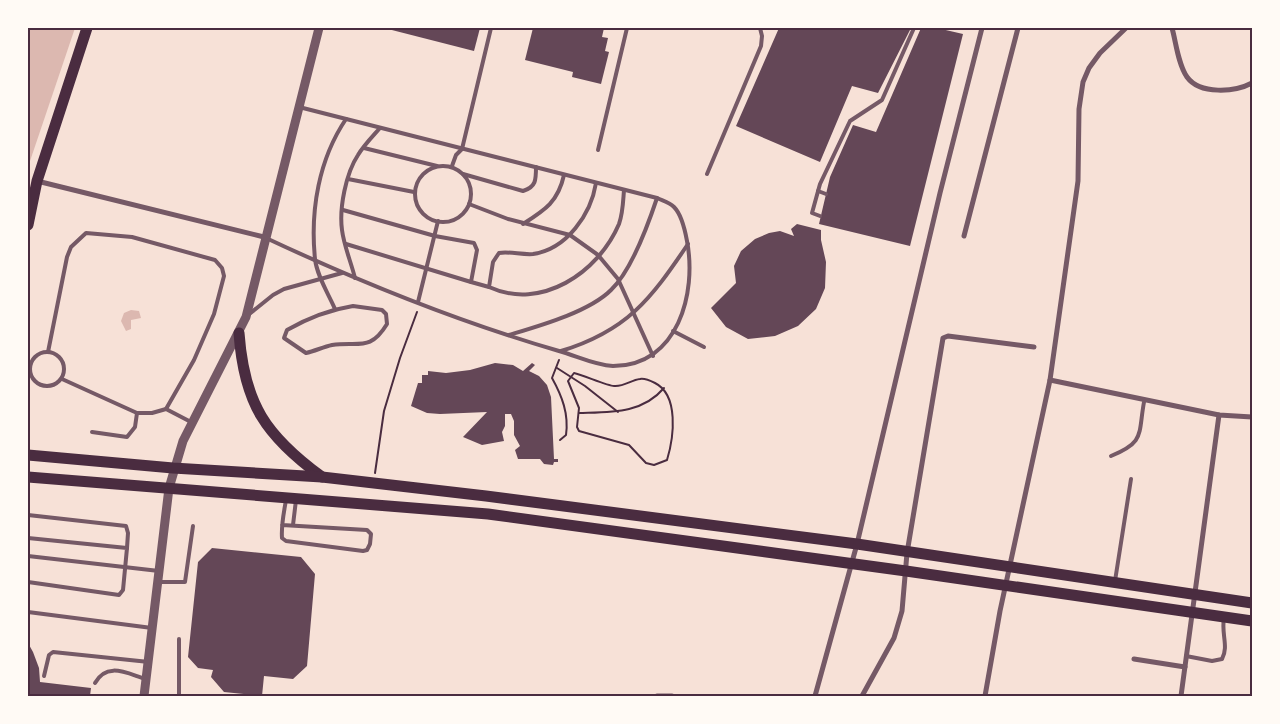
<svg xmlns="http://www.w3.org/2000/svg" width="1280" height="724" font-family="Raleway,sans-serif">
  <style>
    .water { fill: #dcb8b0 }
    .building { fill: #644757 }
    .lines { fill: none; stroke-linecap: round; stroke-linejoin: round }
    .path { stroke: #4a2c40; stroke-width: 2 }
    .service { stroke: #755966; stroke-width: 4 }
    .minor { stroke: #755966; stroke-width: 5 }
    .tertiary { stroke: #755966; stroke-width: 9 }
    .primary { stroke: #4a2c40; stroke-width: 11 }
    .neatline { fill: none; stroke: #4a2c40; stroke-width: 2 }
  </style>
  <rect width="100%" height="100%" fill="#f7e1d7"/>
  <g class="water">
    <polygon points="28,28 75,28 28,167"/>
    <polygon points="131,310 139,311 141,318 131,320 131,329 126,331 121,321 124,313"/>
  </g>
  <g class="building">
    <polygon points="384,28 480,28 474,51"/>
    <polygon points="533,28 604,28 602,37 608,38 605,51 609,52 601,84 572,77 573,72 525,60"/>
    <polygon points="779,28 911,28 878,93 852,86 820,162 736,126"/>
    <polygon points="921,28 937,28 963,34 910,246 819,224 830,177 853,125 876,132"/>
    <polygon points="797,224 821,230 821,240 826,262 825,288 816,309 798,326 775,336 748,339 726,327 711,308 736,283 734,266 741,251 755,239 769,233 780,231 794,236 791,229"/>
    <polygon points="495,363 513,365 523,371 532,363 535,365 529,371 539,376 547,385 551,397 554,459 558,459 558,462 554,462 553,465 544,464 540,459 518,459 515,450 520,446 514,435 514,421 511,414 505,414 505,426 502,432 504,441 482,445 463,437 487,412 440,414 427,413 411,406 418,383 422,383 422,375 428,375 428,371 446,373 470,370"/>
    <polygon points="212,548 301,557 315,574 307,666 293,679 264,676 262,696 224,692 211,677 213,670 198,668 188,657 198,562"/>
    <polygon points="28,643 33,652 39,668 40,682 91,688 90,696 28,696"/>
  </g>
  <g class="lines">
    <g class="path">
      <path d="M559,360L552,378C562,396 569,414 566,435L560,440"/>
      <polyline points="557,368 585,386 618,412"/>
      <path d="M574,373C583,375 608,386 614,386C624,387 631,380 640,379C645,378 651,381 655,383C679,395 674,437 667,460L654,465L646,463L629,445L579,431L577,427L579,408L568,381Z"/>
      <path d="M579,413C610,412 642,414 664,388"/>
      <polyline points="375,473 384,411 400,358 417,312"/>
    </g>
    <g class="service">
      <polyline points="939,28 940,28"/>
      <polyline points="364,148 437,166"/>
      <polyline points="598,150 627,28"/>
      <circle cx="443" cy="194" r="28"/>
      <polyline points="452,166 456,155 462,149 491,28"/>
      <path d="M463,174L523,191C536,187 536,180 536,167"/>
      <polyline points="707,174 761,46 762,36 760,28"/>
      <polyline points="348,179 414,192"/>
      <path d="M596,183C591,214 567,249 533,254C522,255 509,251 499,253L493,262L489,287C541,311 598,273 619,224C623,213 623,202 624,190"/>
      <polyline points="818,191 826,194"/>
      <polyline points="469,204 508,219 570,235 598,255 618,279 653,356"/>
      <polyline points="343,210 435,236 474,243 477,250 471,282 346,244"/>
      <polyline points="820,216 812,213 820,184 850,121 882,100 914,28"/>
      <path d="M523,224C545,210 558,202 564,175"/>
      <path d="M266,238C360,282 459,322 559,351C577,356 594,365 613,366C678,366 697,293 687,241C685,230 682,215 674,207C669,202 663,201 657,198L299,107"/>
      <path d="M355,278C351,262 344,246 342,230C339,208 346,173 358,155C364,145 373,136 380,128"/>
      <polyline points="471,282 489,287"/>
      <polyline points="418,302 438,221"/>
      <path d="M353,306L382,310L386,314L387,324C370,352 359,341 332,345C323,347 315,351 306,353L284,338L287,330C308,318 328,310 353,306Z"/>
      <path d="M335,309C328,293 317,276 315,259C310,210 319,159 346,119"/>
      <polyline points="248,315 273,295 284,289 342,273"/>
      <polyline points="673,331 704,347"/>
      <path d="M509,335C539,326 589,312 611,290C631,271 648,225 657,198"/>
      <path d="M561,351C627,331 651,299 688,244"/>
      <polyline points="48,352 67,257 71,247 86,233 132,237 215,260 222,268 224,276 214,314 194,360 166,409"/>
      <circle cx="47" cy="369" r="17"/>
      <polyline points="62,379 137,413 152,413 166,409 191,422"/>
      <polyline points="92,432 127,437 135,427 137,413"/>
      <path d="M1111,456C1145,442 1138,435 1144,402"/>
      <polyline points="28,515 126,526 128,533 127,548"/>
      <path d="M282,525L367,530L371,534L370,544L367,550L363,551L286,541L282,538C281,525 284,512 286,500"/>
      <polyline points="293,525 296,500"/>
      <polyline points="28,538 127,548 123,590 119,595 28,582"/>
      <polyline points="28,556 159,571"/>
      <polyline points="1115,581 1131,479"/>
      <polyline points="158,582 185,582 193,526"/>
      <polyline points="28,612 152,628"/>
      <path d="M1186,656L1212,661L1222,659C1229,646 1221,634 1224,618"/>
      <polyline points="44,676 49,655 53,652 149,662"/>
      <path d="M95,683C107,661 128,674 146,679"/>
      <polyline points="179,696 179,639"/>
    </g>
    <g class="minor">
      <path d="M1172,28C1176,42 1178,64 1187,77C1200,95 1235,92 1252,83"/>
      <polyline points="37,181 264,237"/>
      <polyline points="964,236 1018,28"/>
      <polyline points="1050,380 1219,415 1252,417"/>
      <polyline points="1134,659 1185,667"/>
      <polyline points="657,696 672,696"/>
      <polyline points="815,696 857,544 940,193 982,28"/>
      <polyline points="862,696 894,638 902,611 907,553 943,338 948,336 1034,347"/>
      <polyline points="985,696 1000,611 1050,380 1078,181 1079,109 1083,82 1089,68 1100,53 1126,28"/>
      <polyline points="1181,696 1219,415"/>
    </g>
    <polyline class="tertiary" points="144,696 169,488 183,441 246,317 319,28"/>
    <g class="primary">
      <polyline points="28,225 37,181 87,28"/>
      <path d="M239,333C244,404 266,436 322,477"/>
      <polyline points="28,455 173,468 322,477 486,496 857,544 1252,603"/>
      <polyline points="28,477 488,514 906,571 1252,621"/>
    </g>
  </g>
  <rect width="1280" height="724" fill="none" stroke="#fffaf5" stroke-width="58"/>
  <rect x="29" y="29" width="1222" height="666" class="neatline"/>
</svg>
